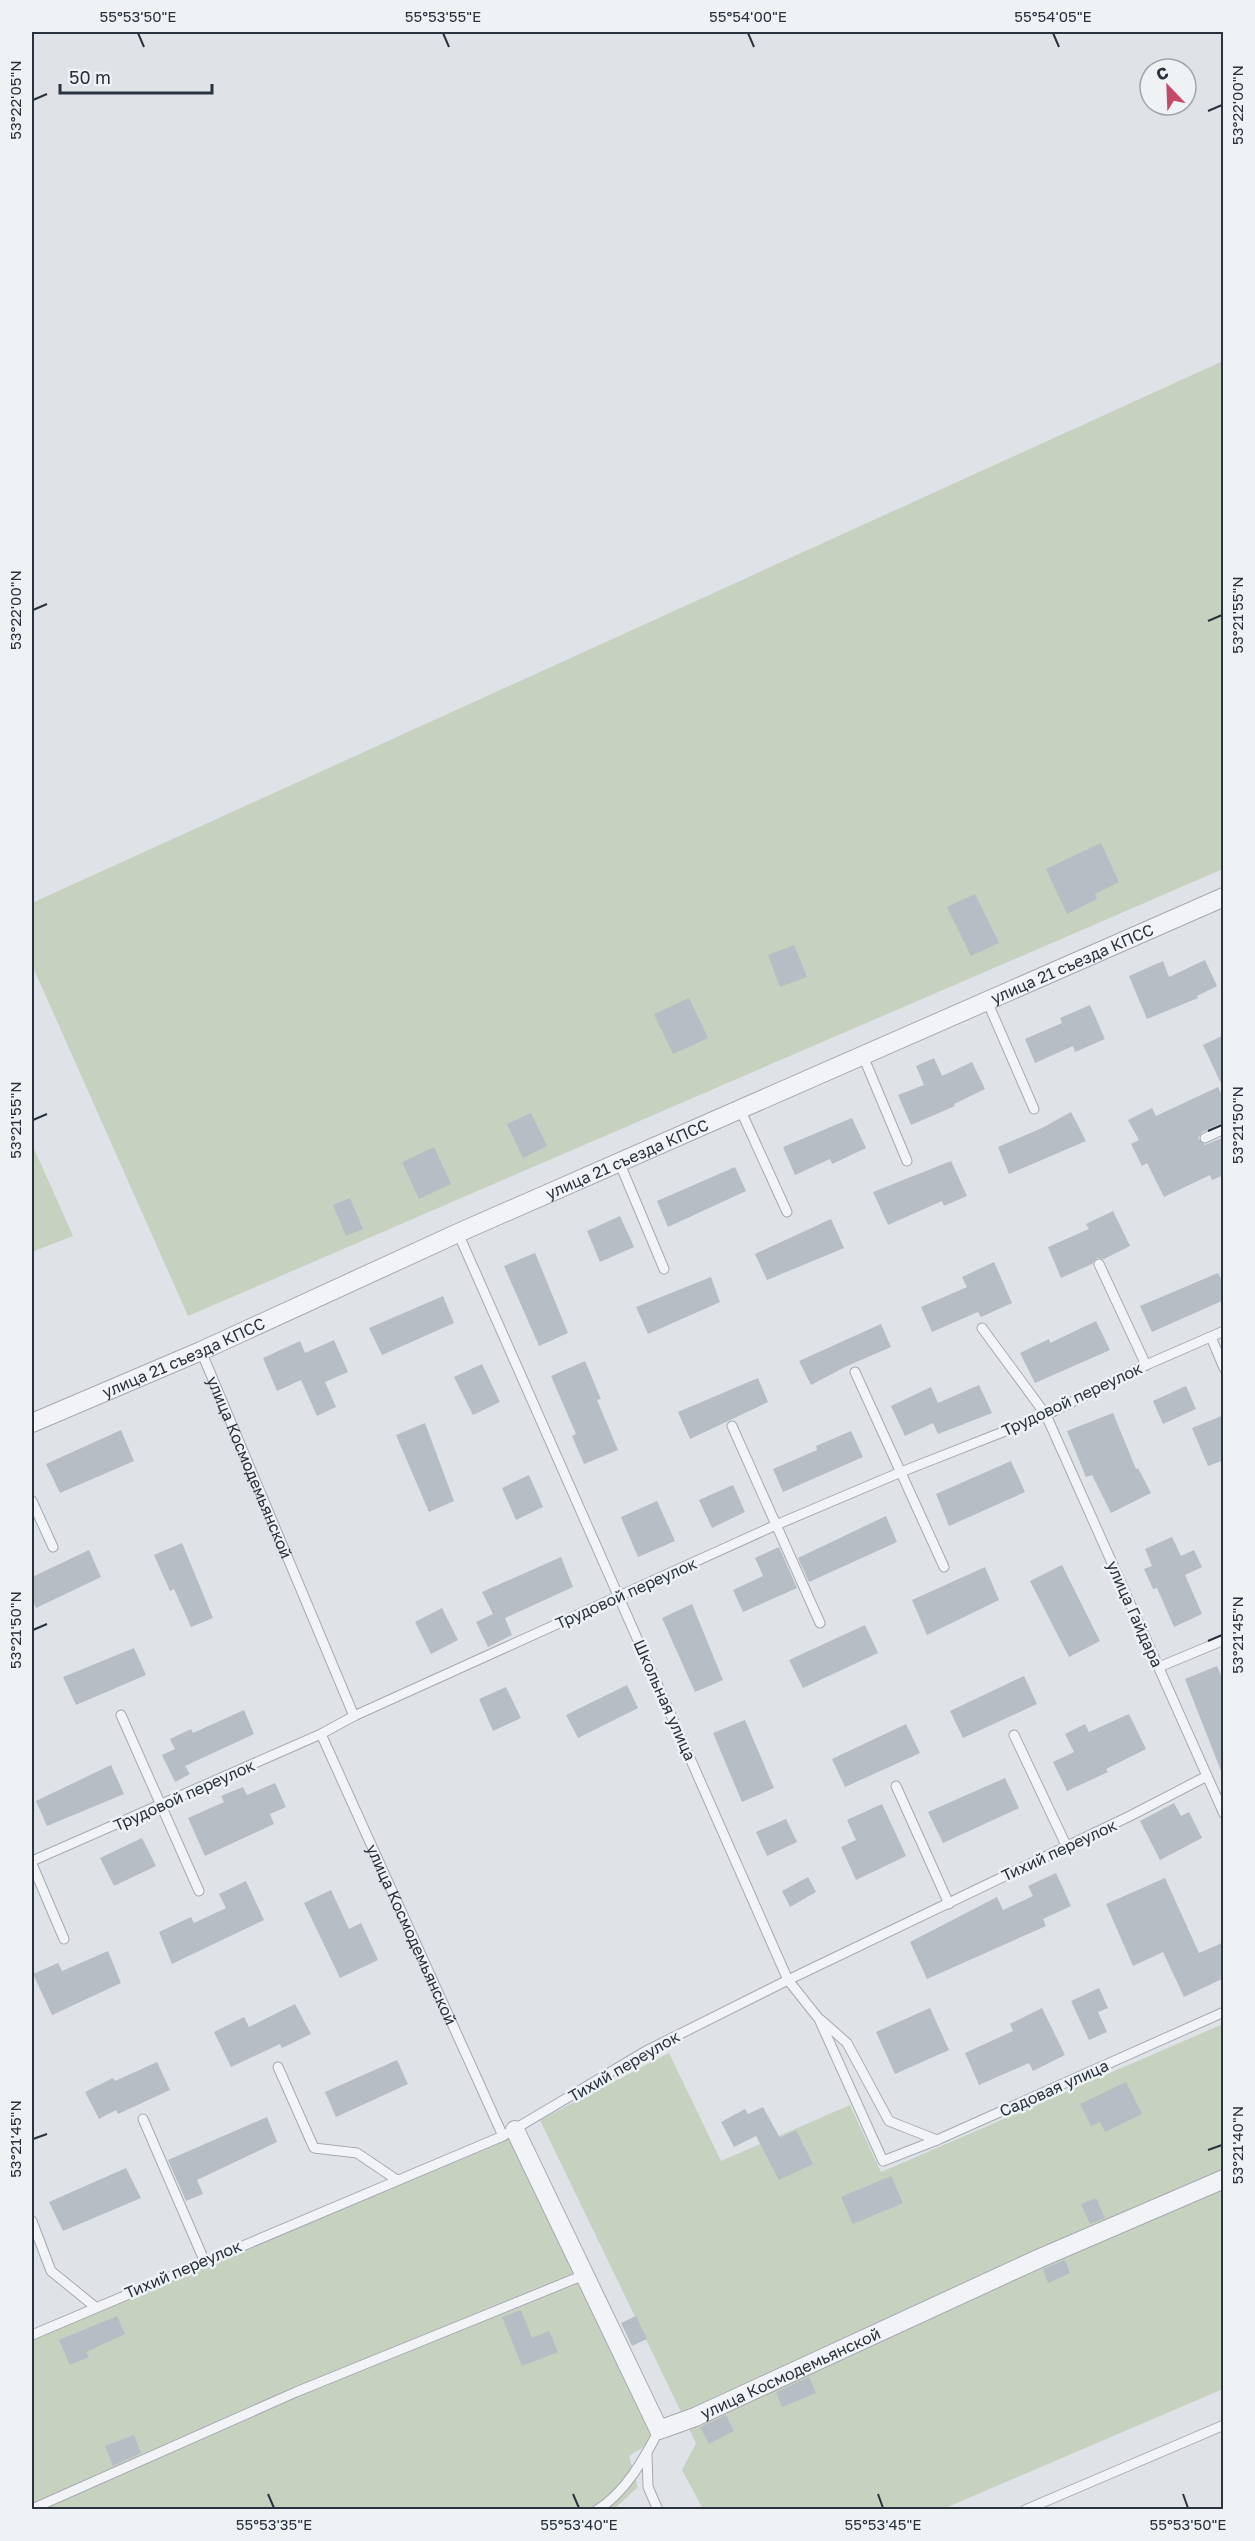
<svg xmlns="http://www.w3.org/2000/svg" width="1255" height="2541" font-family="'Golos Text',sans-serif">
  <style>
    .green { fill: #c6d1c0 }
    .building { fill: #b6bdc4 }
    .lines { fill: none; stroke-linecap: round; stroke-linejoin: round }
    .lane-casing { stroke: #a5aab1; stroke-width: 11 }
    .street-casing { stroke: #a5aab1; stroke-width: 20 }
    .lane { stroke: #f1f3f6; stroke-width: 9 }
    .street { stroke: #f1f3f6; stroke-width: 18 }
    .ticks { fill: none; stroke: #29323d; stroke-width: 2 }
    .labels { text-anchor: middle; stroke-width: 5; stroke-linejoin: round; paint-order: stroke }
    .street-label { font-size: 16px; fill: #29323d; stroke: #eef2f5 }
    .neatline { fill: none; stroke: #29323d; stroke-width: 2 }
    .ticks-label { font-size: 15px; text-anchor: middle; fill: #29323d }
  </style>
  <rect width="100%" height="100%" fill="#dfe3e7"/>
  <g class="green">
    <polygon points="1223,361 1223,869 188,1316 32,965 32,903"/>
    <polygon points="32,1144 73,1236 32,1252"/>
    <polygon points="1223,2024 1223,2389 943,2509 703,2509 682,2470 696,2443 540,2120 669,2053 721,2161 850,2105 881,2172"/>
    <polygon points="515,2130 662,2436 629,2456 638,2487 614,2509 32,2509 32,2335"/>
  </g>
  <g class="building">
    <polygon points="1101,843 1119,882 1095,894 1097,899 1067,914 1046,869"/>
    <polygon points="975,894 999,943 971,956 947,907"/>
    <polygon points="794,945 807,977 780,987 768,955"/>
    <polygon points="1205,960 1217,986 1197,996 1198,998 1147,1019 1129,976 1163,961 1169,977"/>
    <polygon points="689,998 708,1038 673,1054 654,1014"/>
    <polygon points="1090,1005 1105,1039 1075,1052 1073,1046 1035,1063 1025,1039 1062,1023 1060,1018"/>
    <polygon points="1224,1035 1224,1090 1203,1045"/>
    <polygon points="934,1058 942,1076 972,1062 985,1089 954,1104 955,1106 911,1125 898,1095 924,1085 916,1066"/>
    <polygon points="1218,1087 1224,1099 1224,1122 1202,1132 1198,1138 1205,1145 1224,1137 1224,1175 1212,1180 1210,1175 1164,1197 1147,1163 1142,1166 1131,1144 1139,1140 1128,1120 1152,1108 1156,1116"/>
    <polygon points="1071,1112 1086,1141 1009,1174 998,1147 1042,1128"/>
    <polygon points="531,1113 547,1146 523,1158 507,1124"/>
    <polygon points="852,1118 866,1148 832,1164 830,1159 795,1175 783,1147"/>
    <polygon points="434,1147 451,1184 419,1199 402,1162"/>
    <polygon points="951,1161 967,1196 944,1206 942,1201 888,1225 873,1192"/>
    <polygon points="735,1167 746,1191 668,1227 657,1201"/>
    <polygon points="350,1198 363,1229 346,1236 333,1205"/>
    <polygon points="1113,1211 1130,1246 1104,1259 1097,1258 1092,1264 1061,1278 1048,1247 1089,1229 1086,1224"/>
    <polygon points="620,1216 634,1247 600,1262 587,1231"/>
    <polygon points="831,1219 844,1248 767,1280 755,1254"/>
    <polygon points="535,1253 568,1333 539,1346 504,1266"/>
    <polygon points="994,1262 1012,1303 981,1317 978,1312 932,1332 921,1307 967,1287 962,1277"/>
    <polygon points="1218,1273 1224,1284 1224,1300 1152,1332 1140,1306"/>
    <polygon points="711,1277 720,1302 648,1334 636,1307"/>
    <polygon points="443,1296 454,1323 382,1355 369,1328"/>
    <polygon points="1096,1321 1110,1350 1035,1383 1020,1353 1049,1339 1050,1343"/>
    <polygon points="881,1324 891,1347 845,1367 811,1385 799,1361"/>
    <polygon points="334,1340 348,1372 325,1382 336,1407 317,1416 301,1380 277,1391 263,1358 300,1341 305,1353"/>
    <polygon points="585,1361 601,1399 597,1400 618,1450 584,1464 572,1436 576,1434 551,1376"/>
    <polygon points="482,1364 500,1402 473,1415 454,1377"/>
    <polygon points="758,1378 768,1402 690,1439 678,1412"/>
    <polygon points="979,1385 992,1413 938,1434 933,1423 905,1436 891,1406 931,1387 938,1403"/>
    <polygon points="1186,1386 1196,1409 1163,1424 1153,1401"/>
    <polygon points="1113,1413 1136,1469 1138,1468 1151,1493 1111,1513 1092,1475 1086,1477 1067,1431"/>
    <polygon points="1224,1415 1224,1460 1208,1466 1192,1428"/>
    <polygon points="425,1423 454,1501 429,1512 396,1435"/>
    <polygon points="121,1430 134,1461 60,1493 46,1464"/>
    <polygon points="851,1431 863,1457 783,1492 773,1469 817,1450 816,1446"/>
    <polygon points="1011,1461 1025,1492 949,1526 936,1494"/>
    <polygon points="529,1475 543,1507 516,1520 502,1488"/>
    <polygon points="733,1485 745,1512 712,1528 699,1500"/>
    <polygon points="657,1501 675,1541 638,1557 621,1517"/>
    <polygon points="886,1516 897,1542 809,1582 798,1558"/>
    <polygon points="1172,1537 1181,1556 1194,1550 1202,1567 1185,1575 1202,1614 1174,1627 1157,1588 1153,1589 1144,1569 1152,1566 1145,1549"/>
    <polygon points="182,1543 213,1618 191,1627 174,1589 170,1591 154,1555"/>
    <polygon points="779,1547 797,1588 743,1612 733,1590 763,1576 755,1558"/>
    <polygon points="89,1550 101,1577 36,1608 32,1598 32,1577"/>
    <polygon points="561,1557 573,1587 505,1618 512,1635 488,1647 476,1622 493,1614 482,1592"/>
    <polygon points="1062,1565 1100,1641 1069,1657 1030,1581"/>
    <polygon points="985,1567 999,1600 927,1635 912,1600"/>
    <polygon points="692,1604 723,1680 695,1692 662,1618"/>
    <polygon points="442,1608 458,1640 431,1654 415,1622"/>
    <polygon points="865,1625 878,1653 803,1688 789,1660"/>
    <polygon points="134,1648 146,1675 76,1705 63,1677"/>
    <polygon points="1217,1666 1224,1682 1223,1776 1185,1679"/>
    <polygon points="1024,1676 1037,1704 963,1738 950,1711"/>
    <polygon points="627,1685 638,1708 578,1738 566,1715"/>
    <polygon points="506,1687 521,1718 493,1731 479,1699"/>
    <polygon points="244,1710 254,1734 185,1766 190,1774 175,1782 162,1755 175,1749 170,1739 191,1729 193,1733"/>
    <polygon points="1129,1714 1146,1749 1106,1769 1108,1772 1067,1791 1053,1762 1074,1752 1065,1734 1085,1724 1089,1732"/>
    <polygon points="745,1720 774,1788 742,1802 713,1733"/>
    <polygon points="906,1724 920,1753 845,1787 832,1759"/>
    <polygon points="111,1765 124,1794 47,1826 36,1801"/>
    <polygon points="1005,1778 1019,1808 943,1843 928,1812"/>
    <polygon points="275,1783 286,1807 270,1814 274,1824 205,1856 188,1818 224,1802 221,1796 243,1787 247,1795"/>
    <polygon points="1174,1803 1181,1816 1189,1812 1202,1838 1160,1860 1140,1821"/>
    <polygon points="882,1804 906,1856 856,1880 841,1847 856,1840 847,1820"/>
    <polygon points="786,1819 797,1842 767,1856 756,1832"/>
    <polygon points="142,1838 156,1866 114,1886 100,1858"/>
    <polygon points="1056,1873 1071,1906 1043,1919 1046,1926 927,1979 910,1942 997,1897 1003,1910 1033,1896 1028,1886"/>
    <polygon points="808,1877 816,1892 790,1907 782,1891"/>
    <polygon points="1165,1878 1199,1953 1224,1942 1224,1978 1184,1997 1163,1952 1133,1966 1106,1904"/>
    <polygon points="246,1881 264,1920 172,1964 159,1932 191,1917 194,1923 226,1908 219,1894"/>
    <polygon points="331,1890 349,1929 361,1923 378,1960 340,1978 304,1903"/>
    <polygon points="108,1951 121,1983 52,2015 33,1974 58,1963 62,1971"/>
    <polygon points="1099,1988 1108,2008 1098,2012 1107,2032 1089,2040 1071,2001"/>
    <polygon points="295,2004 311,2034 282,2048 280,2044 231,2067 214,2032 244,2017 249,2027"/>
    <polygon points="930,2008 949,2050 895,2074 876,2032"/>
    <polygon points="1042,2008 1065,2055 1033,2071 1029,2063 979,2085 965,2053 1013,2031 1010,2024"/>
    <polygon points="397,2060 408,2084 336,2117 325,2092"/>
    <polygon points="157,2062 170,2090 118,2114 116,2110 99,2119 85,2092 113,2078 115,2081"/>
    <polygon points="1126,2082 1142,2114 1105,2132 1100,2122 1091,2126 1080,2104"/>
    <polygon points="763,2107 780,2138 796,2130 813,2164 779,2180 756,2136 734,2147 721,2122 745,2109 748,2114"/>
    <polygon points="267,2117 277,2142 197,2180 203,2194 186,2201 168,2160"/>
    <polygon points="126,2168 141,2198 63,2231 49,2202"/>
    <polygon points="891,2176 903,2203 853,2224 841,2197"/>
    <polygon points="1096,2198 1105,2218 1090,2224 1081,2204"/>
    <polygon points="1065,2260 1070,2273 1048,2283 1043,2269"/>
    <polygon points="521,2310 532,2338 549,2331 558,2352 522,2366 502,2317"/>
    <polygon points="117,2316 125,2334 86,2352 89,2357 70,2365 59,2340"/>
    <polygon points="636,2316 647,2339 632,2346 621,2323"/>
    <polygon points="809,2377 816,2393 782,2407 776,2392"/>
    <polygon points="726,2415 734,2431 709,2444 700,2427"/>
    <polygon points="134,2435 141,2453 113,2466 105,2446"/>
  </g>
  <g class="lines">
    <g class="lane-casing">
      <g id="lane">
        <polyline points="987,1001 1034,1109"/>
        <polyline points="863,1056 907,1161"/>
        <polyline points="740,1109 787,1212"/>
        <polyline points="1205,1138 1224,1129"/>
        <polyline points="620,1164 664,1269"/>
        <polyline points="458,1233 788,1980 819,2019 883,2161 937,2140 1224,2012"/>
        <polyline points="1099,1264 1146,1365"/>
        <polyline points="982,1328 1046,1415 1224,1814"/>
        <polyline points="1211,1337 1224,1368"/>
        <path id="s1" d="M201,1351L354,1716"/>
        <polyline points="855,1372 944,1567"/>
        <polyline points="732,1426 820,1623"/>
        <polyline points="32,1501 53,1547"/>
        <polyline points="1159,1667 1224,1640"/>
        <polyline points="121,1715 199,1891"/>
        <path id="s2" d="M321,1734L503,2136"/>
        <polyline points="1014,1735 1066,1845"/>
        <polyline points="896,1786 949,1904"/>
        <polyline points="32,1861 321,1734 354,1716 776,1525 901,1472 1046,1415 1146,1365 1224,1331"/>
        <polyline points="32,1864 64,1939"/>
        <polyline points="821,2020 847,2043 889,2121 937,2140"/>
        <polyline points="278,2067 314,2148 357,2153 397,2180"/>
        <polyline points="143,2119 204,2260"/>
        <polyline points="32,2221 51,2271 94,2306"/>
        <polyline points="32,2335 503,2136 646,2051 788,1980 1132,1815 1207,1776"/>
        <polyline points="647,2454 648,2487 658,2510"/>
        <polyline points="32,2509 296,2392 584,2275"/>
        <path d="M597,2510C625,2493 644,2459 659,2430"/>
        <polyline points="1025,2510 1224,2425"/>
      </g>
    </g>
    <g class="street-casing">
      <g id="street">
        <path id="s3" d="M32,1423L201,1351L458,1233L1224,897"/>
        <path id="s4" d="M515,2130L659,2430L695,2417L1038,2259L1224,2179"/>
      </g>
    </g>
    <use href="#lane" class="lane"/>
    <use href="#street" class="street"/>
  </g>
  <path class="ticks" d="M138,33L144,47M443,33L449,47M748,33L754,47M1053,33L1059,47M33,100L47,94M1208,111L1222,105M33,610L47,604M1208,621L1222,615M33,1120L47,1114M1208,1131L1222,1125M33,1630L47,1624M1208,1641L1222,1635M33,2139L47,2134M1208,2150L1222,2145M268,2494L274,2508M573,2494L579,2508M878,2494L883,2508M1183,2494L1188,2508"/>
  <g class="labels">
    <g class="street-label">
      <text dy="6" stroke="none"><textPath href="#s3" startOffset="1137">улица 21 съезда КПСС</textPath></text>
      <text dy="6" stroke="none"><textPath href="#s3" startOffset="651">улица 21 съезда КПСС</textPath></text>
      <text dy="6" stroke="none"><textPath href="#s3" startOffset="165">улица 21 съезда КПСС</textPath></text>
      <text transform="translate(1072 1399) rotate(-25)" y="6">Трудовой переулок</text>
      <text dy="6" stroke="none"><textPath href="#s1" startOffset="126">улица Космодемьянской</textPath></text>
      <text transform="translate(626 1593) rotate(-24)" y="6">Трудовой переулок</text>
      <text transform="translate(1135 1614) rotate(66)" y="6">улица Гайдара</text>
      <text transform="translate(665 1700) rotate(66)" y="6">Школьная улица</text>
      <text transform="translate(184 1795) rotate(-24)" y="6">Трудовой переулок</text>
      <text transform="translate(1059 1850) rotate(-25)" y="6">Тихий переулок</text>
      <text dy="6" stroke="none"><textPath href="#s2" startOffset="220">улица Космодемьянской</textPath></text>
      <text transform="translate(624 2066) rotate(-30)" y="6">Тихий переулок</text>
      <text transform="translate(1054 2088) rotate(-24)" y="6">Садовая улица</text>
      <text transform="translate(183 2269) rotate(-23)" y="6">Тихий переулок</text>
      <text dy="6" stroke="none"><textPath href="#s4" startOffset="476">улица Космодемьянской</textPath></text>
    </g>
  </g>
  <rect width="1255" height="2541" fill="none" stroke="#eef2f5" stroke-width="66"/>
  <g transform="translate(1168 87) rotate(337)"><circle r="28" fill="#eef2f5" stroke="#9fa5ab" stroke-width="1.5"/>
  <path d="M0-4.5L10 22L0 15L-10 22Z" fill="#c64a68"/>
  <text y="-9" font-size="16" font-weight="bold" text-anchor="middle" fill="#29323d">С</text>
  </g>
  <path d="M60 84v9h152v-9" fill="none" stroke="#29323d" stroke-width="3"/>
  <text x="69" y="84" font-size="18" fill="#29323d" stroke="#eef2f5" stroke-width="4.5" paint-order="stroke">50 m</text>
  <rect x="33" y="33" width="1189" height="2475" class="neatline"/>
  <g class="ticks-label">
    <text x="138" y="22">55°53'50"E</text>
    <text x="443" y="22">55°53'55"E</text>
    <text x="748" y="22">55°54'00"E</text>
    <text x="1053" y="22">55°54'05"E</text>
    <text transform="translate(16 100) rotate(-90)" y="5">53°22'05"N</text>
    <text transform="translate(1238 105) rotate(-90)" y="5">53°22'00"N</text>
    <text transform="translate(16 610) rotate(-90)" y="5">53°22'00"N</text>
    <text transform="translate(1238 615) rotate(-90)" y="5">53°21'55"N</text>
    <text transform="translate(16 1120) rotate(-90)" y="5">53°21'55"N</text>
    <text transform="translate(1238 1125) rotate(-90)" y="5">53°21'50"N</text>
    <text transform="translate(16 1630) rotate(-90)" y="5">53°21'50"N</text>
    <text transform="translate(1238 1635) rotate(-90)" y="5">53°21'45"N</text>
    <text transform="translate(16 2139) rotate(-90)" y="5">53°21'45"N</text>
    <text transform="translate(1238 2145) rotate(-90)" y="5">53°21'40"N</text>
    <text x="274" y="2530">55°53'35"E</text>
    <text x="579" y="2530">55°53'40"E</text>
    <text x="883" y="2530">55°53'45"E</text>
    <text x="1188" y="2530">55°53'50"E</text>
  </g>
</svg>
